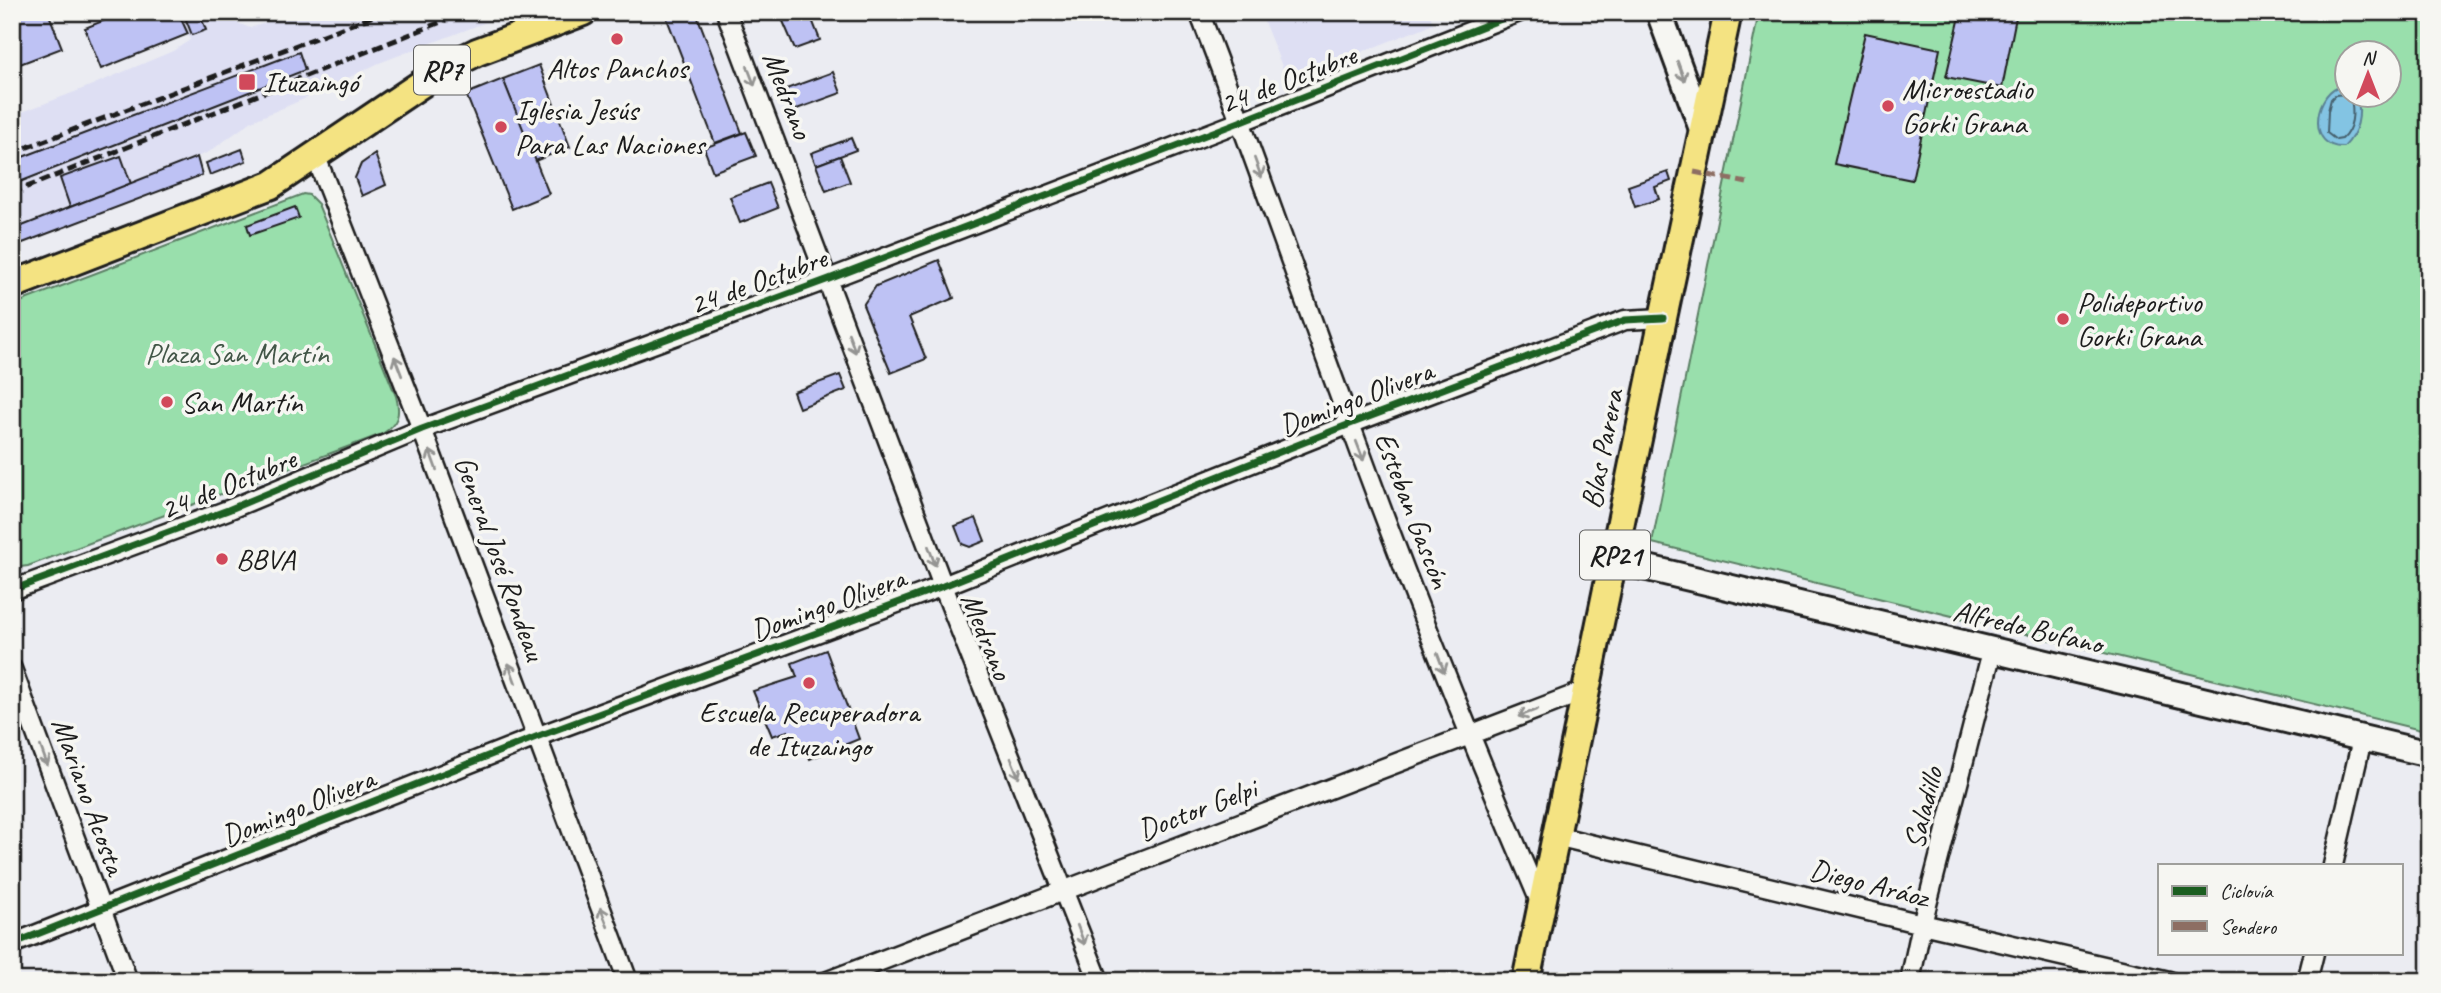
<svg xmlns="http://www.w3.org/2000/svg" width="2441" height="993" font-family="Caveat,sans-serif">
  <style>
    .built { fill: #dedff3 }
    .green { fill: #99dfac; stroke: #5a7e64; stroke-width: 2; fill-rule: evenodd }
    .water { fill: #83c4e3; stroke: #5a8193; stroke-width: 2 }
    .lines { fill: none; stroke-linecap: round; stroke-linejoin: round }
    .shore { stroke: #455f6c; stroke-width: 2 }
    .building { fill: #bec2f4; stroke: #1c1c1c; stroke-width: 2 }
    .street-casing { stroke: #1c1c1c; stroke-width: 23 }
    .secondary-casing { stroke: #1c1c1c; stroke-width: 30 }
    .primary-casing { stroke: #1c1c1c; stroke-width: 32 }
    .street { stroke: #f6f6f2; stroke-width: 18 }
    .secondary { stroke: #f6f6f2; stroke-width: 24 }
    .primary { stroke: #f4e382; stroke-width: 26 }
    .rail { stroke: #1c1c1c; stroke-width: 5; stroke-dasharray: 10 5; stroke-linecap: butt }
    .quiet { stroke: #8d6e63; stroke-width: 5; stroke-dasharray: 10 5; stroke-linecap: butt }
    .cycleway-casing { stroke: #f6f6f2; stroke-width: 11 }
    .cycleway { stroke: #1b5e20; stroke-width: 7 }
    .oneway { stroke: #949492 }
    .poi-dot { fill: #d1495b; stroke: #f6f6f2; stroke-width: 2.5 }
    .labels { text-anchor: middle; stroke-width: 7; stroke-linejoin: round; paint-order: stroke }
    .shield { fill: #f6f6f2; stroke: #5d5d5c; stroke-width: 2 }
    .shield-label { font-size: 28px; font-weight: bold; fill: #1c1c1c }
    .poi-label { font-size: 30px; fill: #1c1c1c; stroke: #f6f6f2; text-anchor: start }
    .street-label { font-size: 30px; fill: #1c1c1c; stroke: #f6f6f2 }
    .park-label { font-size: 30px; fill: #425647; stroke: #f6f6f2 }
  </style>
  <rect width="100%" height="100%" fill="#ebecf2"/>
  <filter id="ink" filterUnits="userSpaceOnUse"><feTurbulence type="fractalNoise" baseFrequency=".0143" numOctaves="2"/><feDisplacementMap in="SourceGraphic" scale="14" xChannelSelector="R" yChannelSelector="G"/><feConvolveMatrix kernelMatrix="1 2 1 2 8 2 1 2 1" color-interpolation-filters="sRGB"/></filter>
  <g filter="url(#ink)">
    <g class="built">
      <polygon points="179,12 228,12 233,21 250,28 298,12 513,12 379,63 304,99 252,121 209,152 12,230 12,116 85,88 173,51 190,40"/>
      <polygon points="1260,12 1429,12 1433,24 1288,81"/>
    </g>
    <g class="green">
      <path d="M1759,12H2429V732L1652,543ZM2346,52H2388V94H2346Z"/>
      <path d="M303,194L309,195L318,204L396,396C401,414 398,424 382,434L28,566L12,568V305Z"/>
    </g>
    <path class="water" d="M2337,87L2346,88V94L2357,95C2362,115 2359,132 2344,147C2307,149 2314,97 2337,87Z"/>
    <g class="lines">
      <path class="shore" d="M2346,94L2335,95L2331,99L2328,111L2327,133L2336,140L2342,139C2354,128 2354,110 2350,94"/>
    </g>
    <g class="building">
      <polygon points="12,12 48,12 62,48 12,67"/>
      <polygon points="125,12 178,12 188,34 101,69 85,28"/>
      <polygon points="183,12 199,12 206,30 192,35"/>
      <polygon points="677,12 692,12 697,15 742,133 715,143 666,16"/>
      <polygon points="779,12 809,12 820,40 795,49"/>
      <polygon points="1961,12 2017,12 2002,88 1946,77"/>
      <polygon points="1865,33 1940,49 1912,180 1834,164"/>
      <polygon points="299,52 305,70 12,185 12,161"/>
      <polygon points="539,65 570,147 535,161 503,79"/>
      <polygon points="833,72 841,93 794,110 786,89"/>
      <polygon points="503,79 549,194 512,209 466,94"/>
      <polygon points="746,132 756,156 713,172 704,148"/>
      <polygon points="851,138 856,150 816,165 811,153"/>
      <polygon points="242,149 246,161 210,175 206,163"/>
      <polygon points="375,154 386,185 362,196 355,178 361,164"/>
      <polygon points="121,156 131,184 70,207 60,178"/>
      <polygon points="840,156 850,182 826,191 816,165"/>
      <polygon points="197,157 202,175 12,247 12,230"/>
      <polygon points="1668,172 1671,181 1655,187 1659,199 1635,207 1628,186"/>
      <polygon points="768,183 778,208 740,223 730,197"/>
      <polygon points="295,207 299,218 250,235 247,225"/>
      <polygon points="939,260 954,298 909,317 926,359 891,373 863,305 876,286"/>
      <polygon points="840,375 846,390 799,408 793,392"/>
      <polygon points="976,518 985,541 970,547 962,544 955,526"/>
      <polygon points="826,650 859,739 810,759 804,743 793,747 788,731 772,736 753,691 797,677 792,663"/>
    </g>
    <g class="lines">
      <g class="street-casing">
        <g id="street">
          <polyline points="726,12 943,586 1099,981"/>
          <path d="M1199,12C1252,148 1299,287 1350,424C1409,586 1473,746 1541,904"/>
          <polyline points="316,157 422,429 628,981"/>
          <polyline points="12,590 228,510 422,429 829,279 1242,121 1519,12"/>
          <polyline points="12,669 128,981"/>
          <polyline points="1556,836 1922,924 2169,981"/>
          <polyline points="2333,865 2362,739"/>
          <polyline points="12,944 536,737 943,586 1350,424 1625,320 1663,318"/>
          <polyline points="828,981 1587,690"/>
          <polyline points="1910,981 1922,924 1992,651"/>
          <polyline points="2307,981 2314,953"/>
        </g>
      </g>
      <g class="secondary-casing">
        <g id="secondary">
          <polyline points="1659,12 1702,129"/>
          <polyline points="1614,560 2429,754"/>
        </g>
      </g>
      <g class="primary-casing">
        <g id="primary">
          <polyline points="12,285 271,185 445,68 477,52 583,12"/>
          <polyline points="1526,981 1663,318 1728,12"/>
        </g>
      </g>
      <use href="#street" class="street"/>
      <use href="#secondary" class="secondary"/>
      <use href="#primary" class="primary"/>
      <g class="rail">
        <polyline points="12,153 384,12"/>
        <polyline points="12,193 466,12"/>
      </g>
      <polyline class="quiet" points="1694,172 1747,183"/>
      <g class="cycleway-casing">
        <g id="cycleway">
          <polyline points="12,590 228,510 422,429 829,279 1242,121 1519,12"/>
          <polyline points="12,944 536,737 943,586 1350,424 1625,320 1663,318"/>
        </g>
      </g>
      <use href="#cycleway" class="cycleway"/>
    </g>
    <defs><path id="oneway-shaft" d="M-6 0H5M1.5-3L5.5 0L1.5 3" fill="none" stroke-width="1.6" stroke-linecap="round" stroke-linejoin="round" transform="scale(1.75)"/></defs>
    <g class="oneway">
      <use href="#oneway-shaft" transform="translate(1681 71) rotate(70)"/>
      <use href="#oneway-shaft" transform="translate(751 76) rotate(69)"/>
      <use href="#oneway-shaft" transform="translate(1258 168) rotate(70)"/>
      <use href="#oneway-shaft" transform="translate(852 343) rotate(70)"/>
      <use href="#oneway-shaft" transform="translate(398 366) rotate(-111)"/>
      <use href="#oneway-shaft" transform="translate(1360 451) rotate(69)"/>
      <use href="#oneway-shaft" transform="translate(433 460) rotate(-110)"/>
      <use href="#oneway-shaft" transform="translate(932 556) rotate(70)"/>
      <use href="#oneway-shaft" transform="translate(1441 663) rotate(69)"/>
      <use href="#oneway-shaft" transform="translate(512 673) rotate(-110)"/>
      <use href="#oneway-shaft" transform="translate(1528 713) rotate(159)"/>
      <use href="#oneway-shaft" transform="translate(44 756) rotate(70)"/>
      <use href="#oneway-shaft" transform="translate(1015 768) rotate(68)"/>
      <use href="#oneway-shaft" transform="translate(604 917) rotate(-111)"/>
      <use href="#oneway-shaft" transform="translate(1081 935) rotate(69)"/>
    </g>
  </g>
  <g class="poi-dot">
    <circle cx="617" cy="39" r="7"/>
    <rect x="238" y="73" width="18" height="18" rx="3.5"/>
    <circle cx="1888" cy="106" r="7"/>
    <circle cx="501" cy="127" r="7"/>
    <circle cx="2063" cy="319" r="7"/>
    <circle cx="167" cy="402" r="7"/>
    <circle cx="222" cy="559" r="7"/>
    <circle cx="809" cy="683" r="7"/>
  </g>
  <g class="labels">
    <g class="shield">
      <rect x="414" y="45.5" width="56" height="49" rx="5"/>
      <rect x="1580" y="530.5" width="70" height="49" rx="5"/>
    </g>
    <g class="shield-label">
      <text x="442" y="80">RP7</text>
      <text x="1615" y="565">RP21</text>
    </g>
    <g class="poi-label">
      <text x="617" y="78" text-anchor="middle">Altos Panchos</text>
      <text x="263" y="92">Ituzaingó</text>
      <text x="1902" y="99">Microestadio<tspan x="1902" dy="34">Gorki Grana</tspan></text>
      <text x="515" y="120">Iglesia Jesús<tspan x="515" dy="34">Para Las Naciones</tspan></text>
      <text x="2077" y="312">Polideportivo<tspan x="2077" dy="34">Gorki Grana</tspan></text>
      <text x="181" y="412">San Martín</text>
      <text x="236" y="569">BBVA</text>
      <text x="809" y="722" text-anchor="middle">Escuela Recuperadora<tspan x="809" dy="34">de Ituzaingo</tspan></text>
    </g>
    <g class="street-label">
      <text transform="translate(1288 79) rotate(-21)" y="10">24 de Octubre</text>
      <text transform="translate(788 95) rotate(69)" y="10">Medrano</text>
      <text transform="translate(758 281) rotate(-20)" y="10">24 de Octubre</text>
      <text transform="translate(1356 398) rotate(-21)" y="10">Domingo Olivera</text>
      <text transform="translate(1602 449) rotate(-79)" y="10">Blas Parera</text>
      <text transform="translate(228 484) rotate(-22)" y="10">24 de Octubre</text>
      <text transform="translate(1413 510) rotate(69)" y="10">Esteban Gascón</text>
      <text transform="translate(500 558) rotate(70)" y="10">General José Rondeau</text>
      <text transform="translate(828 604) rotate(-20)" y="10">Domingo Olivera</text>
      <text transform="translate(2028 627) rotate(13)" y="10">Alfredo Bufano</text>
      <text transform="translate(987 636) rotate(68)" y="10">Medrano</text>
      <text transform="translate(89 796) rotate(70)" y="10">Mariano Acosta</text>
      <text transform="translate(298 807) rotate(-22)" y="10">Domingo Olivera</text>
      <text transform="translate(1923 808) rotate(-76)" y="10">Saladillo</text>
      <text transform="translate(1197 809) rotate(-21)" y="10">Doctor Gelpi</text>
      <text transform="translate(1869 883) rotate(14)" y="10">Diego Aráoz</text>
    </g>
    <g class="park-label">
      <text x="237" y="363">Plaza San Martín</text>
    </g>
  </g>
  <rect width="2441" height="993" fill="none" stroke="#f6f6f2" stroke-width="42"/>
  <rect x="21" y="21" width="2399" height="951" fill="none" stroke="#1c1c1c" stroke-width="2.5" filter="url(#ink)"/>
  <rect x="2158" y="864" width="245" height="91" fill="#f6f6f2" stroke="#9f9f9c" stroke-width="2"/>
  <rect x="2172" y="886" width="35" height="10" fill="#1b5e20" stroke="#9f9f9c" stroke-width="2"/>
  <text x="2220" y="898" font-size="21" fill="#1c1c1c">Ciclovía</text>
  <rect x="2172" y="921" width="35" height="10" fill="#8d6e63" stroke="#9f9f9c" stroke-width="2"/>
  <text x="2220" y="934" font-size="21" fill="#1c1c1c">Sendero</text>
  <g transform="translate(2368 74)"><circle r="33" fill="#f6f6f2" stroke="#9f9f9c" stroke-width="2"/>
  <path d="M0-5L12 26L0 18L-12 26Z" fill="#d1495b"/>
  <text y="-10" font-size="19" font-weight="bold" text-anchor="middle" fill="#1c1c1c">N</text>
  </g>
</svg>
